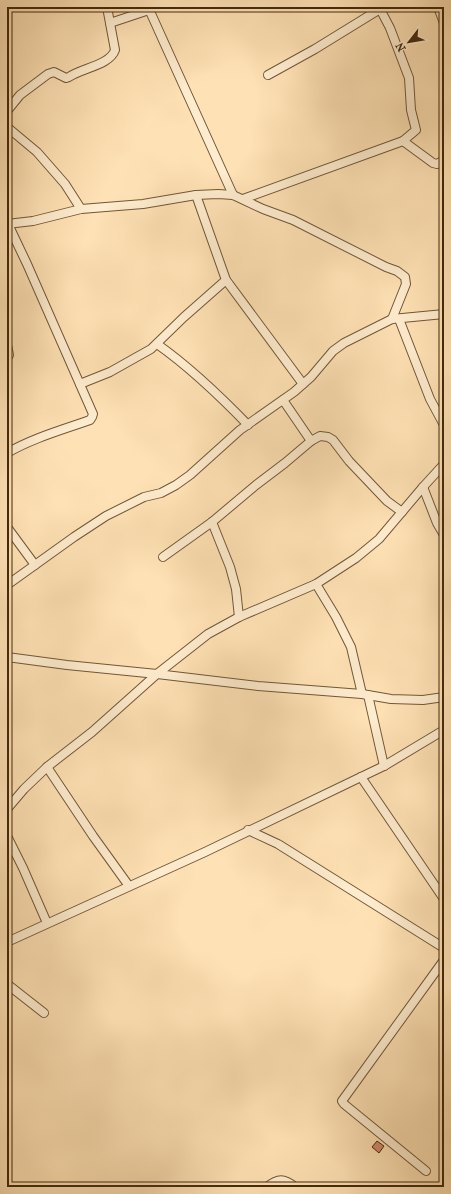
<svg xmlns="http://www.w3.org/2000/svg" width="451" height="1194" font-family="'IM FELL French Canon',serif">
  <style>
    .building { fill: #d4886d; stroke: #43290d }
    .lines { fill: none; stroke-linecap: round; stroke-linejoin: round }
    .minor-casing { stroke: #725737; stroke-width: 10 }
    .minor { stroke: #feecce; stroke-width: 8 }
  </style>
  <rect width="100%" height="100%" fill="#fee1b4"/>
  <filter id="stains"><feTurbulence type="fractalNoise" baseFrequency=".005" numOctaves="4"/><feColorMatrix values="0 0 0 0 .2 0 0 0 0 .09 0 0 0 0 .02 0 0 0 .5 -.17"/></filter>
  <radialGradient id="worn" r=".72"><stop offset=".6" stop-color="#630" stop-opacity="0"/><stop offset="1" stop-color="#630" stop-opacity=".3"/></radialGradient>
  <polygon class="building" points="377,1141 384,1146 379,1153 372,1147"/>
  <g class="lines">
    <g class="minor-casing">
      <g id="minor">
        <polyline points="148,7 233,195"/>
        <polyline points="438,7 444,23"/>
        <polyline points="110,23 149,10"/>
        <polyline points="268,75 315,49 380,9"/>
        <path d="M7,111L20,95L48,74L54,72L66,78L69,77C82,68 110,65 115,50L107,7"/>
        <polyline points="7,127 37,152 65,184 81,209"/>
        <polyline points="403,141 433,163 437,164 444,160"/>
        <polyline points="196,195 226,280 303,384"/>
        <polyline points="243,199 403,141 416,130 411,110 409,78 390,28 379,7"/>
        <polyline points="7,224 33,221 81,209 143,204 196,195 218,194 233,195 263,209 293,220 386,267 397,271 405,277 406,284 392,319"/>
        <polyline points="399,319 430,399 444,425"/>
        <path d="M157,344C191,368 220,396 248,425"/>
        <polyline points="7,345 9,355 7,358"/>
        <polyline points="80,384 110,372 151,349 184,317 226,280"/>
        <polyline points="283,400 311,441"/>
        <path d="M7,453C33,438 62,430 90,420L92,417L93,414L27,264L8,224"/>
        <polyline points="423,487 437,523 444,535"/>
        <polyline points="212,522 230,567 236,589 239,617"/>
        <polyline points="7,527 35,565"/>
        <polyline points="163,557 212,522 256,485 285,463 311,441 320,436 328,437 333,440 349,461 387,501 402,512"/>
        <polyline points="316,584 336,617 351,647 362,694"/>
        <polyline points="7,585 74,537 106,516 144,497 161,493 176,485 190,475 240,430 294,392 311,377 333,351 344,343 392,319 444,314"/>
        <polyline points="7,657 67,665 157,674 258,686 362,694 391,699 423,700 444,697"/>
        <polyline points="368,695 384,766"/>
        <polyline points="47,767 93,836 129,886"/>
        <polyline points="361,777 444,899"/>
        <polyline points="7,809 24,789 47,767 92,732 157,674 208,634 239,617 316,584 356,558 379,539 423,487 444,464"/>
        <polyline points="248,830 278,844 444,948"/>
        <polyline points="7,836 23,868 47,923"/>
        <polyline points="7,942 205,852 361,777 384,766 444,730"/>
        <polyline points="7,984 44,1013"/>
        <polyline points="426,1171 344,1104 342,1101 444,960"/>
        <path d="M267,1187C278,1178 284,1178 295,1187"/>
      </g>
    </g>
    <use href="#minor" class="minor"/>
  </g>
  <rect width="451" height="1194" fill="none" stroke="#fee1b4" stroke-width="24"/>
  <rect x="8" y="8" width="435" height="1178" fill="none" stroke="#43290d" stroke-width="2"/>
  <rect x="12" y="12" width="427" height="1170" fill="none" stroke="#43290d"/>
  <g transform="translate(409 42) rotate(239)" stroke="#feecce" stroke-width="3" paint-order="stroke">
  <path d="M0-3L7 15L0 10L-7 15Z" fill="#43290d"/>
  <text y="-6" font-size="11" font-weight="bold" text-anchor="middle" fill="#43290d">N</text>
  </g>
  <rect width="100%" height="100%" filter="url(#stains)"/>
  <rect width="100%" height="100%" fill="url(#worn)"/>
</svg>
